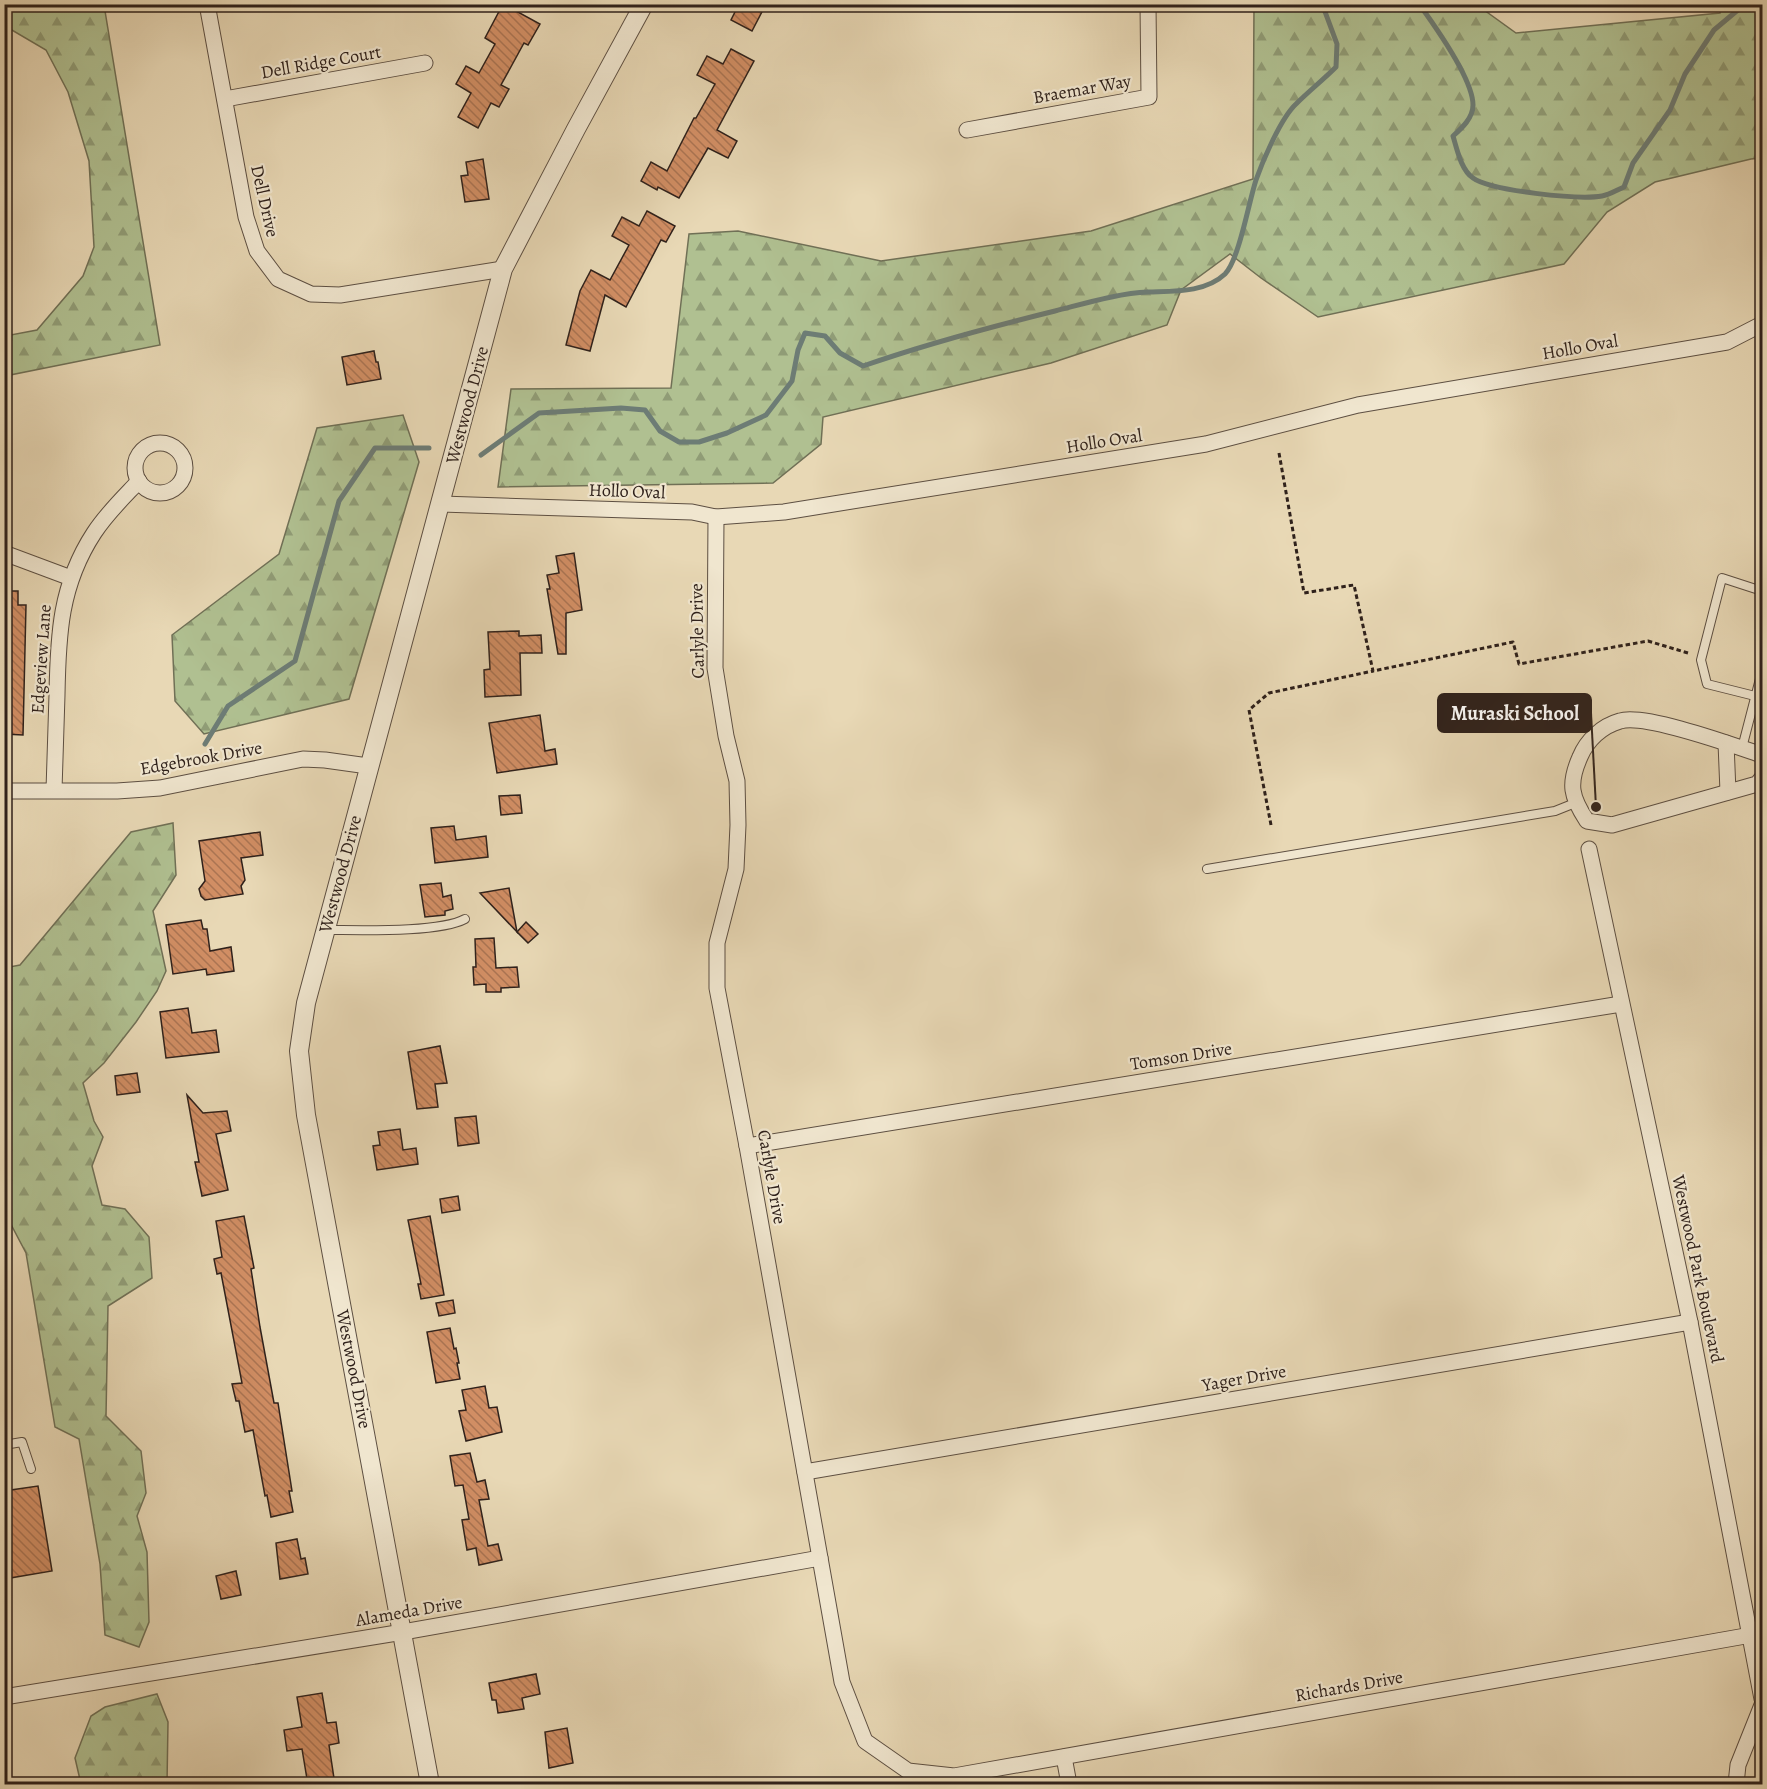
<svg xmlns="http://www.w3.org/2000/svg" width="1767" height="1789" font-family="Alegreya,serif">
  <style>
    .forest { fill: url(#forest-firs); stroke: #707056; stroke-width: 1.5 }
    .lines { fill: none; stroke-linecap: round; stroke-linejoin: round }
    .stream { stroke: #6d7c75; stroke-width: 5 }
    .building { fill: url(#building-back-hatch); stroke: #2f211b; stroke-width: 1.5 }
    .service-casing { stroke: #5d4f42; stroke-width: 10 }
    .minor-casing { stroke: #5d4f42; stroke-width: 17 }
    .tertiary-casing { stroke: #5d4f42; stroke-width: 20 }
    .path { stroke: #2f211b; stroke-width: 3; stroke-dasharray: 4.5 3; stroke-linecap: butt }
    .service { stroke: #f0e6cf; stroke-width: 8 }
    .minor { stroke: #f0e6cf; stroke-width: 15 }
    .tertiary { stroke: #f0e6cf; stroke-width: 18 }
    .labels { text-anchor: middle; stroke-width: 4.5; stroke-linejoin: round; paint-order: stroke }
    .street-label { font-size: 18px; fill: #2f211b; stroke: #f0e6cf }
    .leader { fill: none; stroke: #2f211b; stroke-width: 2 }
    .callout-dot { fill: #2f211b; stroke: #f0e6cf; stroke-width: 2 }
    .callout { fill: #2f211b; stroke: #2f211b; stroke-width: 2 }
    .callout-label { font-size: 20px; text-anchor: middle; font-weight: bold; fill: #fff }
  </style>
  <defs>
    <pattern id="forest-firs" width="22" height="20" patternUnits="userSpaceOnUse" patternTransform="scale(1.5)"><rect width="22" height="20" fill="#b0c091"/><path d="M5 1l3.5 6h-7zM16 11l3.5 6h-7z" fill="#909c76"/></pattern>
    <pattern id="building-back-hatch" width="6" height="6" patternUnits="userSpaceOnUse" patternTransform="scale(1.5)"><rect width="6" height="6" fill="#d18e64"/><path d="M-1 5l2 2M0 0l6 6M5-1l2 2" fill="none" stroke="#aa7452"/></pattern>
  </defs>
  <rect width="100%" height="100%" fill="#e8d8b5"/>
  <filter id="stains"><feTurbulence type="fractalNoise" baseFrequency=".00333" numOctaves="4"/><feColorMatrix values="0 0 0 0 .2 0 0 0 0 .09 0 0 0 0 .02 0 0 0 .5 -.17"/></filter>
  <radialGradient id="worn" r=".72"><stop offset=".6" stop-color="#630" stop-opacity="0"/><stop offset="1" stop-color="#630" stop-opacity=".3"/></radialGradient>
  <g class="forest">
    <polygon points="5,4 104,5 160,345 5,376 5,336 37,330 83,276 94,247 89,161 68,92 46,50 5,26"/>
    <polygon points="1254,5 1477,5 1516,33 1720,13 1720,5 1762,5 1762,158 1751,159 1655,182 1607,212 1564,264 1318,317 1261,278 1230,254 1181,290 1167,325 1051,363 823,417 821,444 773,483 498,487 511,389 671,388 689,234 738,231 881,261 1091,231 1253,179"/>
    <polygon points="403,415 419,462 349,699 204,734 175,701 172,635 279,554 317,428"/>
    <polygon points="173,823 176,875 153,911 166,971 157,991 136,1022 104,1063 83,1083 94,1121 103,1137 92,1166 102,1205 125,1209 149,1237 152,1278 108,1306 106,1416 141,1451 146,1493 137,1516 147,1552 149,1622 139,1647 105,1635 100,1564 79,1439 55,1427 26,1253 5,1213 4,968 20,965 131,832"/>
    <polygon points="157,1694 168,1722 167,1784 81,1784 75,1758 91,1716 105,1707"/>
  </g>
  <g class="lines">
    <g class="stream">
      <path d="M1419,4C1435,26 1473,80 1473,105C1473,118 1462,128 1453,136C1457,149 1461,170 1473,178C1491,191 1579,200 1602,196C1609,195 1617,190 1624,187L1633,163L1670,110L1685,74L1714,30L1745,4"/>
      <path d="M481,455L539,413L621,408L645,410L660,431L679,442H699L727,433L766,415L792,381L798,350L805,333L825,336L840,353L863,366C926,344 990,327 1055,311C1083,304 1119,293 1148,292C1173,291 1205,293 1225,274C1239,260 1249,201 1256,180C1263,160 1281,118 1296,104C1309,91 1323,80 1336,67L1337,44L1324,9L1328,4"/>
      <polyline points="205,744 228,706 295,661 339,501 375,448 429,448"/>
    </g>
  </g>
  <g class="building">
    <polygon points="503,4 540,24 528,45 524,43 501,85 509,89 499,107 491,103 478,128 458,117 471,93 456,84 466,66 479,73 495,44 485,38"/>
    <polygon points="739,4 766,4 752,31 731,20"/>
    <polygon points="731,49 754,61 717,130 737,141 728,158 708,148 679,198 658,187 657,190 641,181 651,162 667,171 694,118 696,118 715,84 697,75 707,56 723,64"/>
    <polygon points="483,159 489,199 465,202 461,176 468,175 466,162"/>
    <polygon points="647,211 675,226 666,242 661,240 626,307 605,295 590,351 566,345 580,291 591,270 610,280 629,245 612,236 622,217 639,226"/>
    <polygon points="374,351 376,362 378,362 381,379 347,385 342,357"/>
    <polygon points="574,553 582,610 566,613 566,654 558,654 547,589 550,589 547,575 559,573 556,556"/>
    <polygon points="4,591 18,591 18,605 26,605 23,735 4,734"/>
    <polygon points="519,631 519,636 541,635 542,653 520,653 521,695 485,697 484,670 490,669 488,632"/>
    <polygon points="540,715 545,751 555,749 557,764 497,773 489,723"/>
    <polygon points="520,795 522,813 501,815 499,796"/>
    <polygon points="454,826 456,840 486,836 488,857 435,863 431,828"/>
    <polygon points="260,832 263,855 241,858 245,880 241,886 243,894 205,900 201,896 199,889 205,881 199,841"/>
    <polygon points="441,883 443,897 451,895 453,909 445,911 445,915 425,917 420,885"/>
    <polygon points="509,888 517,932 480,893"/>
    <polygon points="201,920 203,929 207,929 210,951 231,947 234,971 207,975 206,969 173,974 166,925"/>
    <polygon points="526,922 538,934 528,943 517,932"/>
    <polygon points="494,938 496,968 517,967 519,987 501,988 501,992 486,992 486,984 474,985 473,967 476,967 475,939"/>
    <polygon points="188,1008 192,1033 216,1030 219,1052 166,1058 160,1012"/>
    <polygon points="440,1046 447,1083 435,1084 438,1107 417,1109 408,1052"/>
    <polygon points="137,1073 140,1092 117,1095 115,1076"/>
    <polygon points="187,1095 203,1113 227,1111 231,1131 216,1134 228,1190 202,1196 195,1162 199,1162"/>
    <polygon points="476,1116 479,1143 458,1146 455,1118"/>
    <polygon points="400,1129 403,1150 416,1148 418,1164 377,1170 373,1146 380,1145 378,1132"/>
    <polygon points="458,1196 460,1210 442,1213 440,1199"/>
    <polygon points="244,1216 254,1268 251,1269 260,1327 274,1403 278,1403 292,1491 289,1491 293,1512 271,1517 267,1495 265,1496 253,1430 245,1432 239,1401 236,1401 232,1384 242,1383 221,1273 217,1274 214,1259 222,1257 216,1221"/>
    <polygon points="430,1216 444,1295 421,1299 418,1284 421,1284 408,1220"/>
    <polygon points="453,1300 455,1313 439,1316 436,1303"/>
    <polygon points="450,1328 454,1349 456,1348 459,1363 457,1363 460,1379 436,1383 427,1332"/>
    <polygon points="485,1386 489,1408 497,1407 502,1432 466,1441 459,1411 466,1410 462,1390"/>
    <polygon points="470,1453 477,1482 485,1480 489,1499 479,1500 488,1546 498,1544 502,1560 479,1565 476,1548 467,1550 462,1520 469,1519 463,1485 455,1486 450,1456"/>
    <polygon points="38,1486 52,1571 4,1579 4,1491"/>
    <polygon points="297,1539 301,1559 305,1558 308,1574 280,1579 276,1543"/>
    <polygon points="236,1571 241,1595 221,1599 216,1576"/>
    <polygon points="536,1674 540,1694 522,1698 524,1709 498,1713 496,1700 492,1700 489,1683"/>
    <polygon points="322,1693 327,1723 336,1722 339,1743 329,1745 335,1785 308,1785 302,1749 287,1751 284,1730 302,1727 297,1697"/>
    <polygon points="567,1728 573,1763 549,1768 545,1732"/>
  </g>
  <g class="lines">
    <g class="service-casing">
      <g id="service">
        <polyline points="1755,696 1707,684 1701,660 1722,578 1762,591"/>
        <polyline points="1742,748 1762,671"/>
        <polyline points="1207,869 1555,811 1575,803"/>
        <path d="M327,930C359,930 439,933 465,919"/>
        <polyline points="4,1445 22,1442 31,1469"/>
      </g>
    </g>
    <g class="minor-casing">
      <g id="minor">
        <polyline points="207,4 246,217 257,251 278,279 311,294 340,295 503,269"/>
        <polyline points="225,99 425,63"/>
        <polyline points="967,130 1149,97 1148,4"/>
        <circle cx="160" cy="468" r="25"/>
        <polyline points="441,504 692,512 716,517 784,512 1206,444 1358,405 1727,342 1762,324"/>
        <polyline points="716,517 715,668 726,736 737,781 738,825 736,869 717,943 717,988 747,1146 842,1682 865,1741 908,1771 954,1776 1751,1635"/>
        <polyline points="4,553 71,578"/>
        <polyline points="1726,743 1728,792"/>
        <path d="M1762,755C1735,746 1645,713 1620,721C1602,726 1587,740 1580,757C1568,784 1571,797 1587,821L1612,825L1757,784L1762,778"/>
        <path d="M54,790C55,758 56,726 57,695C58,635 60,585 94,533C107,513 123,498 139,481"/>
        <polyline points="4,791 117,791 160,788 303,759 325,760 368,766"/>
        <polyline points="1589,849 1690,1322 1762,1699"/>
        <polyline points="747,1146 1621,1004"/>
        <polyline points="805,1472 1690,1322"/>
        <polyline points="4,1697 403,1632 820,1558"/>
        <polyline points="1064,1757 1069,1784"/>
        <polyline points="1736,1784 1738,1765 1762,1705"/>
      </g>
    </g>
    <g class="tertiary-casing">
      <polyline id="tertiary" points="430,1784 306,1115 299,1051 306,1003 503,269 576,129 644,4"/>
    </g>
    <g class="path">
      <polyline points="1279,453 1304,593 1354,585 1373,671 1513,642 1519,664 1648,641 1688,653"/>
      <polyline points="1271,825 1249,710 1269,693 1373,671"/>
    </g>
    <use href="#service" class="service"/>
    <use href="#minor" class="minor"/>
    <use href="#tertiary" class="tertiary"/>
  </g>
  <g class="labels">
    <g class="street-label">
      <text transform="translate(321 62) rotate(-10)" y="6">Dell Ridge Court</text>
      <text transform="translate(1082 89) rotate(-10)" y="6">Braemar Way</text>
      <text transform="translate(265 201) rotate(77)" y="6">Dell Drive</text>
      <text transform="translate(1580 347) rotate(-10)" y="6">Hollo Oval</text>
      <text transform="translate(467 405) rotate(-75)" y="6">Westwood Drive</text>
      <text transform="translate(1104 441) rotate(-9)" y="6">Hollo Oval</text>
      <text transform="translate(627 491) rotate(2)" y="6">Hollo Oval</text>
      <text transform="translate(697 631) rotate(-91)" y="6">Carlyle Drive</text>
      <text transform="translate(41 659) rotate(-86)" y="6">Edgeview Lane</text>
      <text transform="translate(201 758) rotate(-10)" y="6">Edgebrook Drive</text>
      <text transform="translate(340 874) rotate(-75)" y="6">Westwood Drive</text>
      <text transform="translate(1181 1056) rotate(-9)" y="6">Tomson Drive</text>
      <text transform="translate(772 1177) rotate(80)" y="6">Carlyle Drive</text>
      <text transform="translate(1698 1269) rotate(78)" y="6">Westwood Park Boulevard</text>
      <text transform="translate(354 1369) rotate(79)" y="6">Westwood Drive</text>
      <text transform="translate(1244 1378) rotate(-10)" y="6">Yager Drive</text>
      <text transform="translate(409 1611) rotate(-10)" y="6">Alameda Drive</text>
      <text transform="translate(1349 1686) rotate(-10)" y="6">Richards Drive</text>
    </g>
  </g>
  <path class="leader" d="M1596 807L1591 713"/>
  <circle class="callout-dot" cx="1596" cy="807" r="6"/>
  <rect class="callout" x="1438" y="694" width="153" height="38" rx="6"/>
  <g class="callout-label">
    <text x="1515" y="720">Muraski School</text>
  </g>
  <rect width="1767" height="1789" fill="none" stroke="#e8d8b5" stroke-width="24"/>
  <rect x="6" y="6" width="1755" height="1777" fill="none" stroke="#2f211b" stroke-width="3"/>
  <rect x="12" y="12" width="1743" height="1765" fill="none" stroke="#2f211b" stroke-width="1.5"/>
  <rect width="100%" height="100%" filter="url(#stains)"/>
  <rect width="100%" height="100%" fill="url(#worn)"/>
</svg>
